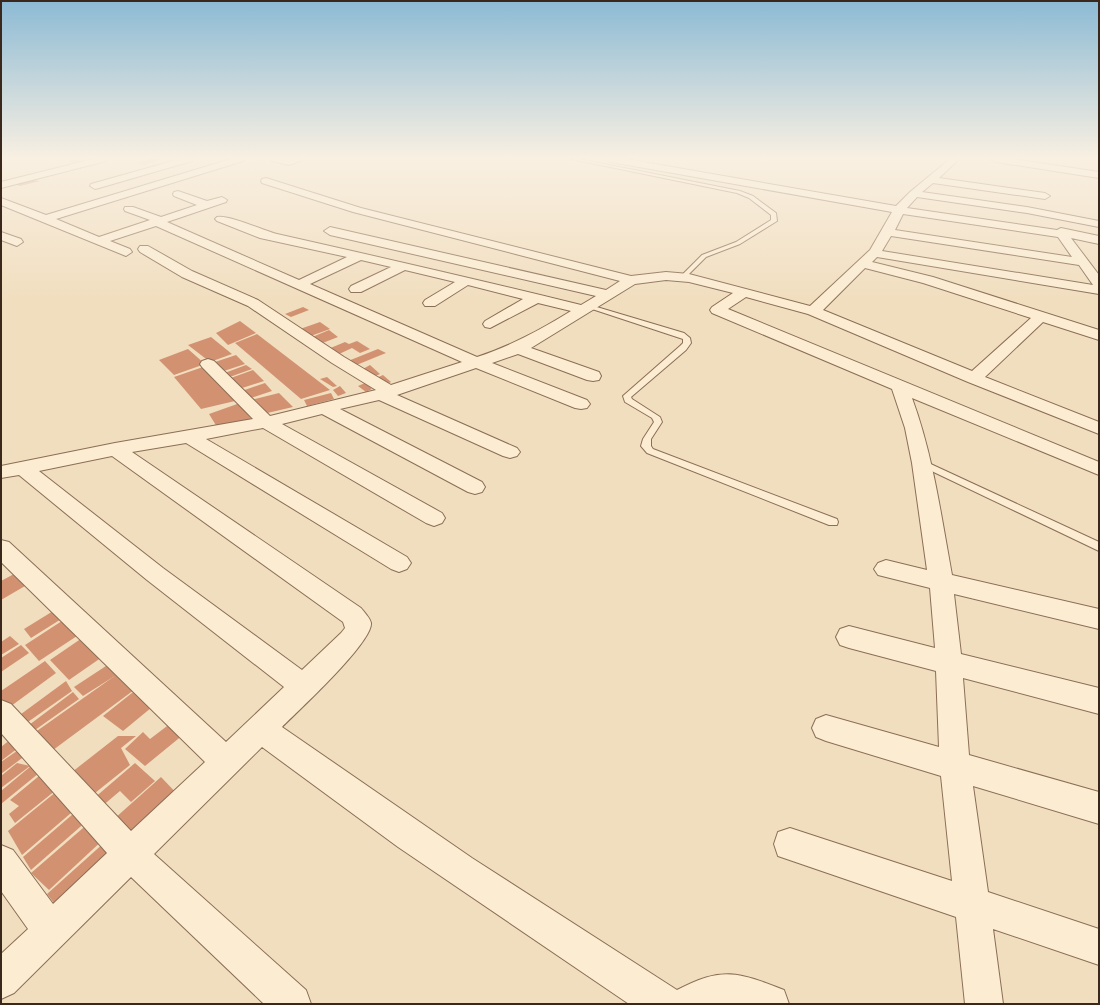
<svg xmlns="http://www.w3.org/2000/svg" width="1100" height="1005" font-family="'Libre Baskerville',serif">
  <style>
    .building { fill: #d29271 }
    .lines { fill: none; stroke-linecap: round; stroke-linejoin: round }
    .service-casing { stroke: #8b6e56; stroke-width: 2 }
    .minor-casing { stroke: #8b6e56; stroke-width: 2 }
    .service { fill: #fbecd2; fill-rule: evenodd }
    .minor { fill: #fbecd2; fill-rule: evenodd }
  </style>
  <rect width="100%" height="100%" fill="#f1debf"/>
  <g class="building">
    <polygon points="77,159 87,163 79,165 68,161"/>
    <polygon points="149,159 162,159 144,165 136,163"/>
    <polygon points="32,180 40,181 20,186 12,183"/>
    <polygon points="303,307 309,310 291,317 285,314"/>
    <polygon points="240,321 256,333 228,345 216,333"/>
    <polygon points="320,322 330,329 308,337 300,329"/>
    <polygon points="329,330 338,337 320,344 310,338"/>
    <polygon points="257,334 330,390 301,399 235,343"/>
    <polygon points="211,337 232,354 210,362 188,345"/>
    <polygon points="357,341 370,349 360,353 352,348 337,355 328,349 345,342 349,344"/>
    <polygon points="188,349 205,364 174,375 159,360"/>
    <polygon points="378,349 386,353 354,366 348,361"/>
    <polygon points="236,355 245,364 221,372 212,363"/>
    <polygon points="246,365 252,369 227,378 222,374"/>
    <polygon points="370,365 380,374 371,378 361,370"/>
    <polygon points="203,367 235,401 201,409 174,377"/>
    <polygon points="253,370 264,381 239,389 228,379"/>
    <polygon points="383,375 391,382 383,386 374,379"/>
    <polygon points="327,377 337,386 333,387 320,379"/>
    <polygon points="265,383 272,391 245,400 239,392"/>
    <polygon points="365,383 372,389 366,392 358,386"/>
    <polygon points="340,386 346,393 338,396 333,390"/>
    <polygon points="279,393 293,407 263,414 251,400"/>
    <polygon points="331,393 334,399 307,406 304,400"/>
    <polygon points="240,403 251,419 217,427 209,414"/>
    <polygon points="14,574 25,586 1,600 1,581"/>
    <polygon points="58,608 66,616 31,638 24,629"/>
    <polygon points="65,619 80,634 39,661 25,645"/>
    <polygon points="10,636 19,644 1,655 1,642"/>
    <polygon points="85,636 105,655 69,680 50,660"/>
    <polygon points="21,645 29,653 1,672 1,658"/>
    <polygon points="45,661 56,673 7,709 1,703 1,691"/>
    <polygon points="109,664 118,674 83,696 74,687"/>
    <polygon points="116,675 134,690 49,753 34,733"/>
    <polygon points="66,681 72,691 25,724 17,717"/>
    <polygon points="137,689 157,703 123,731 103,716"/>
    <polygon points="73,692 79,699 35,730 29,725"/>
    <polygon points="175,720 189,730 145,766 125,749 143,732 150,739"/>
    <polygon points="16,735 22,745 1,761 1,747"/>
    <polygon points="118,736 136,736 121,748 130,765 90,797 72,772"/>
    <polygon points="24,746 30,752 1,774 1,762"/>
    <polygon points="37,761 44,769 1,804 1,791"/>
    <polygon points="17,763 30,766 1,788 1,776"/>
    <polygon points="135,763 155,781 131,802 120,791 101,807 93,799"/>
    <polygon points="45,771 61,786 15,823 9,814 19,806 10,800"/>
    <polygon points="161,777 182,799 136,843 114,819"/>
    <polygon points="62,787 78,807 22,855 8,831"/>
    <polygon points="80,808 88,820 31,870 23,857"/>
    <polygon points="90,822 105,838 49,890 31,873"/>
    <polygon points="105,842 118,858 61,912 47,894"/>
  </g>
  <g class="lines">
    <g class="service-casing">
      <g id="service">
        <polygon points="571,159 579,159 740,191 753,196 776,213 777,221 740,244 706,257 685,278 681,278 681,276 702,255 736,242 771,220 771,215 749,198 737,193"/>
        <polygon points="586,305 590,305 684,333 690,338 691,343 686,350 631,397 632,399 660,417 662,422 651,439 651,446 653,449 837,519 838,522 837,525 829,525 647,453 641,446 643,439 654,422 652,418 625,402 623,396 680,346 683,343 683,339 586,307"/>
        <polygon points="922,460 1099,542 1099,551 919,465 917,463 919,461"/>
      </g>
    </g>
    <g class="minor-casing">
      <g id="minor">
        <polygon points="93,159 108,159 106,161 1,188 1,182"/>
        <polygon points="180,159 194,159 192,161 99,188 95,189 90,186 91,184"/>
        <path d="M231,159H245L243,161L56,219L99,237L150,220L125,211L124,209L125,207H133L161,217L197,205L174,196L173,194L174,192L178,191L207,201L222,197L227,200L226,202L167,222L299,280L347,257L260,238L217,221L215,219L217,217C228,214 264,231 277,234C379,257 480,280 581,305L596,296L330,235L324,231L330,227L606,290L620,281L353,212L262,183L261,181L262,179L266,178L361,208L631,276L666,272L689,274L810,306L870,250L892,212L611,162L607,159H626L896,206L910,192L950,159H959L939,178L1045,193L1050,196L1045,199L933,183L922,192L1027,207L1099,221V227L1027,213L917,197L907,208L1057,230L1061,228L1099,236V244L1071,238L1099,275V294L877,257L872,262L933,277L1099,330V340L1043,322L985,377L1099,422V434L968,382L808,314L746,297L728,309L1099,462V475L912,398C933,455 941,515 952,575L1099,609V629L954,594L961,654L1099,688V714L963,678L969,755L1099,792V824L973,786L988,892L1099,929V965L993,929L1003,1004H965L956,917L778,856L774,844L778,832L790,828L952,881L941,776L826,741L816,737L812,728L816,719L826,715L939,747L936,671L849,648L840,645L836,637L840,629L849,626L935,648L930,588L878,575L874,569L878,563L886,560L927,570L912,463L905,428L892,389L712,313L710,310L712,307L733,293L689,282L666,280L635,284L531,348L599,372L601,376L599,380L593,381L587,380L518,354L492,363L587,400L590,404L587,408L581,409L575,408L476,368L397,395L517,448L520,452L517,456L510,458L503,456L379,400L340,409L482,482L485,487L482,492L475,494L468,492L322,414L282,424L442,513L445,518L442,523L434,526L426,523L263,428L206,439L407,557L411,563L407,569L399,572L391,569L186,443L132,452L361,608C364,612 370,618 371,623C373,642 298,711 282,727L472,858L677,990C722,966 738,972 784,990L789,1004H629L398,847L262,747L154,854L306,990L311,1004H264L131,877L14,993L1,999V954L28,929L1,891V845L13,850L53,904L107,853L1,733V700L11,704L131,831L205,762L1,562V540L9,542L226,742L284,687L147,580L19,475L1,478V466L115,443L253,419L202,367L200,364L202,361L208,359L214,361L270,416L376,390L332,363L248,306L182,277L140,252L138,249L140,246H148L192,271L258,300L344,357L391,385L462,362L156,226L110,241L130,249L132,252L126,256L1,205V198L46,215ZM903,214L1058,237L1072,257L895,230ZM891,236L1079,265L1093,285L882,251ZM361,260L391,267L351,286L349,289L351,292H361L405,270L455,282L425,300L423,303L425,306H435L468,285L523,299L485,321L483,324L485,327L490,328L538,303L571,311C540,330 511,346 477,357L310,284ZM865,268L923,283L1031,318L972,371L823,310ZM112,456L343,622L345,628L341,633L302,670L163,568L39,471Z"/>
        <polygon points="270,159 305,159 289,165 272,161"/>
        <polygon points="991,159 1013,159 1099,172 1099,178 996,162"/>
        <polygon points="1,232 21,239 23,242 17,246 1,240"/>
      </g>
    </g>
    <use href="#service" class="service"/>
    <use href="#minor" class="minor"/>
  </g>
  <linearGradient id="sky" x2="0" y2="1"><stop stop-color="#8cbad4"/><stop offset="0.53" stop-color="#f9f0e2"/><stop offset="1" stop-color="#f9f0e2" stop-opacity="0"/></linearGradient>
  <rect width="1100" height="299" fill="url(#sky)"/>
  <rect width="1100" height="1005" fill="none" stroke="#39281b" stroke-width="4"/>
</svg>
